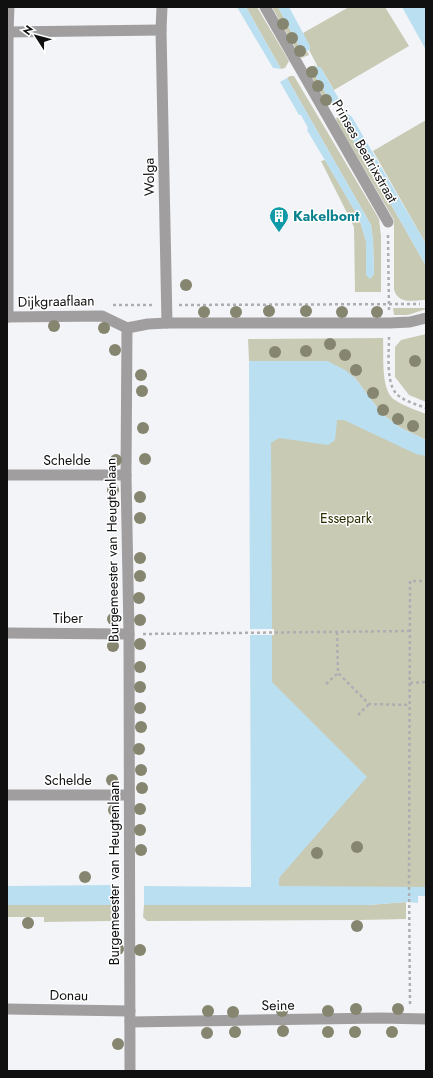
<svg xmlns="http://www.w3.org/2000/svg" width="433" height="1078" font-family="Jost,sans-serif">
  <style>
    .green { fill: #c9cab4 }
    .water { fill: #badff1 }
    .pier { fill: #f3f4f8 }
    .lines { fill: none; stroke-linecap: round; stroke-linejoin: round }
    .path { stroke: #adaeb1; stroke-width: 2.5; stroke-dasharray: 3 3; stroke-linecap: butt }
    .minor { stroke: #a09e9f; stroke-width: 11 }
    .tertiary { stroke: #a09e9f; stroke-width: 11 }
    .tree { fill: #868670 }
    .labels { text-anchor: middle; stroke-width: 3; stroke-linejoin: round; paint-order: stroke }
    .street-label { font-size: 14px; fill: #101011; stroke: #fff }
    .culture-label { font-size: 14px; font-weight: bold; fill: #0d838f; stroke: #fff; text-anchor: start }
    .park-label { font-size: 14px; fill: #2c2c01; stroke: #fff }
  </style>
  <rect width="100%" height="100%" fill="#f3f4f8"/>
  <g class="green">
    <polygon points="246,7 257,7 289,61 285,68 281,69"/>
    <polygon points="272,7 278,7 300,48 304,52 307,51 309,55 301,58"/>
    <polygon points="349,7 385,7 409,46 334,90 321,68 318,67 309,50 310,49 303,33"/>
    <polygon points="315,65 316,67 313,71 314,74 332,104 328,105 308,71"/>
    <polygon points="290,76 294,76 379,219 381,236 381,292 355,292 354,227 321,161 325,160 359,218 366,241 366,275 371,278 374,274 373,241 371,225 287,78"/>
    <path d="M339,117L376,178L426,266V300C413,300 399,305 394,290V220L337,122L336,118Z"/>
    <polygon points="426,120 426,244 373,151"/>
    <polygon points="393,308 426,308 426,309 408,315 394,315"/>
    <polygon points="426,334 426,402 409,395 395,377 395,347 401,340"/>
    <path d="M383,338C384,354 380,391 395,400C404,406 416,410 426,414V440L401,428L382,414L355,378L327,361H249L248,339Z"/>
    <polygon points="266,375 426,448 426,892 269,890"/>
    <polygon points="406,902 406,919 360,920 147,921 143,917 144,905 368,905"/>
    <polygon points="7,905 115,905 115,916 110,921 44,922 44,917 7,917"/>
  </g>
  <g class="water">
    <polygon points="237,7 246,7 281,69 273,68"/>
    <polygon points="278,7 289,7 310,46 310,49 304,53 300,48"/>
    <polygon points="402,7 426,7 426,50"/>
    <polygon points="317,66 321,68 339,99 336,103 332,104 314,74 313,71"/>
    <polygon points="287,78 371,225 373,241 374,274 370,279 366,275 366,241 359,218 307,130 308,128 301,115 299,115 280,82"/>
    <polygon points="345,112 352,117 426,244 426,266 376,178 339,117"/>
    <polygon points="249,361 327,361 345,370 355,378 382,414 401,428 426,440 426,456 416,454 344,420 337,420 335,440 328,445 279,438 271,443 272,628 272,682 367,777 279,878 279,886 426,887 426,896 418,896 418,903 406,902 368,905 144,905 144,886 251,887"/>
    <polygon points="115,885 115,905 7,905 7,886"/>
  </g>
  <rect class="pier" x="248" y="629" width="26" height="6"/>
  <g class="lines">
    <g class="path">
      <polyline points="388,235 389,310"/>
      <polyline points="113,305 152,305"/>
      <polyline points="179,305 420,304"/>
      <path d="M389,337C389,351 386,380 395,392C402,401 416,404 426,408"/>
      <polyline points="337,632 338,673 369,704 410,705"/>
      <polyline points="143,634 410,631"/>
      <polyline points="410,683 426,682"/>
      <polyline points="326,684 338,673"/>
      <polyline points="358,715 369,704"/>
      <polyline points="410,1004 409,881 410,581 426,581"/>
    </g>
    <g class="minor">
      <polyline points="162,7 161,30 167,323"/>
      <polyline points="265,7 388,222"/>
      <polyline points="7,32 161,30"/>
      <polyline points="7,317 102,316 127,328 126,475 129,634 130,1071"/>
      <polyline points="8,317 8,32 9,7"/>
      <polyline points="7,475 126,475"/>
      <polyline points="7,633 129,634"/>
      <polyline points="7,795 128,795"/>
      <polyline points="7,1009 130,1011"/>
      <polyline points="130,1022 380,1018 426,1019"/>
    </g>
    <polyline class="tertiary" points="127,328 148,324 167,323 390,323 410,322 426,318"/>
  </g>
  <g class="tree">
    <circle cx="283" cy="24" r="6"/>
    <circle cx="292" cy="38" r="6"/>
    <circle cx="300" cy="51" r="6"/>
    <circle cx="312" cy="72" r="6"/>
    <circle cx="318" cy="86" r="6"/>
    <circle cx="326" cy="100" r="6"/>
    <circle cx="186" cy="285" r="6"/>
    <circle cx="269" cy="311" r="6"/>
    <circle cx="306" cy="311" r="6"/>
    <circle cx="204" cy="312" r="6"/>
    <circle cx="236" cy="312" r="6"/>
    <circle cx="342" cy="312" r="6"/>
    <circle cx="377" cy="312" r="6"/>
    <circle cx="54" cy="326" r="6"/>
    <circle cx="104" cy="328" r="6"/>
    <circle cx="330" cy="344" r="6"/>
    <circle cx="115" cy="350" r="6"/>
    <circle cx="306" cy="351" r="6"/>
    <circle cx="275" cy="352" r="6"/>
    <circle cx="345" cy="355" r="6"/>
    <circle cx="415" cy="361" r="6"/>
    <circle cx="356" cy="370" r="6"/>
    <circle cx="141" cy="375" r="6"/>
    <circle cx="142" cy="391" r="6"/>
    <circle cx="373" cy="393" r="6"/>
    <circle cx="383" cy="410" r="6"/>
    <circle cx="398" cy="419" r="6"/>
    <circle cx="413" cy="426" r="6"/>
    <circle cx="143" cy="428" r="6"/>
    <circle cx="145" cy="459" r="6"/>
    <circle cx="116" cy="460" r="6"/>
    <circle cx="113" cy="490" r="6"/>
    <circle cx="140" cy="497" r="6"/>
    <circle cx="140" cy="518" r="6"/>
    <circle cx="140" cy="558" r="6"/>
    <circle cx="140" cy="576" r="6"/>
    <circle cx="139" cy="598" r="6"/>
    <circle cx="113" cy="619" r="6"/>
    <circle cx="140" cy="620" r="6"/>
    <circle cx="140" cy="644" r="6"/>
    <circle cx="113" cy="646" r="6"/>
    <circle cx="140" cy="667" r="6"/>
    <circle cx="140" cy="687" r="6"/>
    <circle cx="140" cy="708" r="6"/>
    <circle cx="141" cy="727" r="6"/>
    <circle cx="139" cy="749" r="6"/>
    <circle cx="141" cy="770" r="6"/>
    <circle cx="112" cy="780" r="6"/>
    <circle cx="142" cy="788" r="6"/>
    <circle cx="140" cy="809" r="6"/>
    <circle cx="114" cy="810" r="6"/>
    <circle cx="140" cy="830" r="6"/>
    <circle cx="357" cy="847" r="6"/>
    <circle cx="141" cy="850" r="6"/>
    <circle cx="317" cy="853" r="6"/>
    <circle cx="85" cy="877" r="6"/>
    <circle cx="28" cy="923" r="6"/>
    <circle cx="357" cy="926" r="6"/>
    <circle cx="118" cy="949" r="6"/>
    <circle cx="140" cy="950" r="6"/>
    <circle cx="356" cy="1009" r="6"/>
    <circle cx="398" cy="1009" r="6"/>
    <circle cx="208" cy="1011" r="6"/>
    <circle cx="282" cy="1011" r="6"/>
    <circle cx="328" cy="1011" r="6"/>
    <circle cx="233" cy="1012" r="6"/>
    <circle cx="283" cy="1031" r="6"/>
    <circle cx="235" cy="1032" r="6"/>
    <circle cx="328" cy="1032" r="6"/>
    <circle cx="355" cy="1032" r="6"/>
    <circle cx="392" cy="1032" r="6"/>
    <circle cx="207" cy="1033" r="6"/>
    <circle cx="118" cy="1044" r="6"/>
  </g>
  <defs>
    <g id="building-pin" transform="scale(1)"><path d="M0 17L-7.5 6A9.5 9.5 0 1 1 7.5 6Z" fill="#0f9aa8" stroke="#fff"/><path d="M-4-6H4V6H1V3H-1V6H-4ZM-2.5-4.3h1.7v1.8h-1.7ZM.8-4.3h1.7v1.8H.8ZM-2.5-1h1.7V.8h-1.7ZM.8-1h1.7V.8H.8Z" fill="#fff"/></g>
  </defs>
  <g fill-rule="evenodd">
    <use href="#building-pin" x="279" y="216"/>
  </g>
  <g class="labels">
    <g class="street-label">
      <text transform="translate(365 151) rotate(60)" y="5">Prinses Beatrixstraat</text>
      <text transform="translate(149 177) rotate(-91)" y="5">Wolga</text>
      <text transform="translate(56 301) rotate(-1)" y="5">Dijkgraaflaan</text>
      <text x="67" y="465">Schelde</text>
      <text transform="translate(112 550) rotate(-91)" y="5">Burgemeester van Heugtenlaan</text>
      <text x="68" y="623">Tiber</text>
      <text x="68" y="785">Schelde</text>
      <text transform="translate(114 873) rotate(-90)" y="5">Burgemeester van Heugtenlaan</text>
      <text transform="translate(69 995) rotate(1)" y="5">Donau</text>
      <text transform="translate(278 1005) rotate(-1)" y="5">Seine</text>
    </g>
    <g class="culture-label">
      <text x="293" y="221">Kakelbont</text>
    </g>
    <g class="park-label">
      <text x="346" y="523">Essepark</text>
    </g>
  </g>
  <rect width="433" height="1078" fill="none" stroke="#101011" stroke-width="16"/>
  <g transform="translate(36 36) rotate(306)" stroke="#ffffff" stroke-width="3" paint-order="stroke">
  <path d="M0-3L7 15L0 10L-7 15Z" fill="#101011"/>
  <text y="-6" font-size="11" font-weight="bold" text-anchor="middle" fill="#101011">N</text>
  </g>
</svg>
